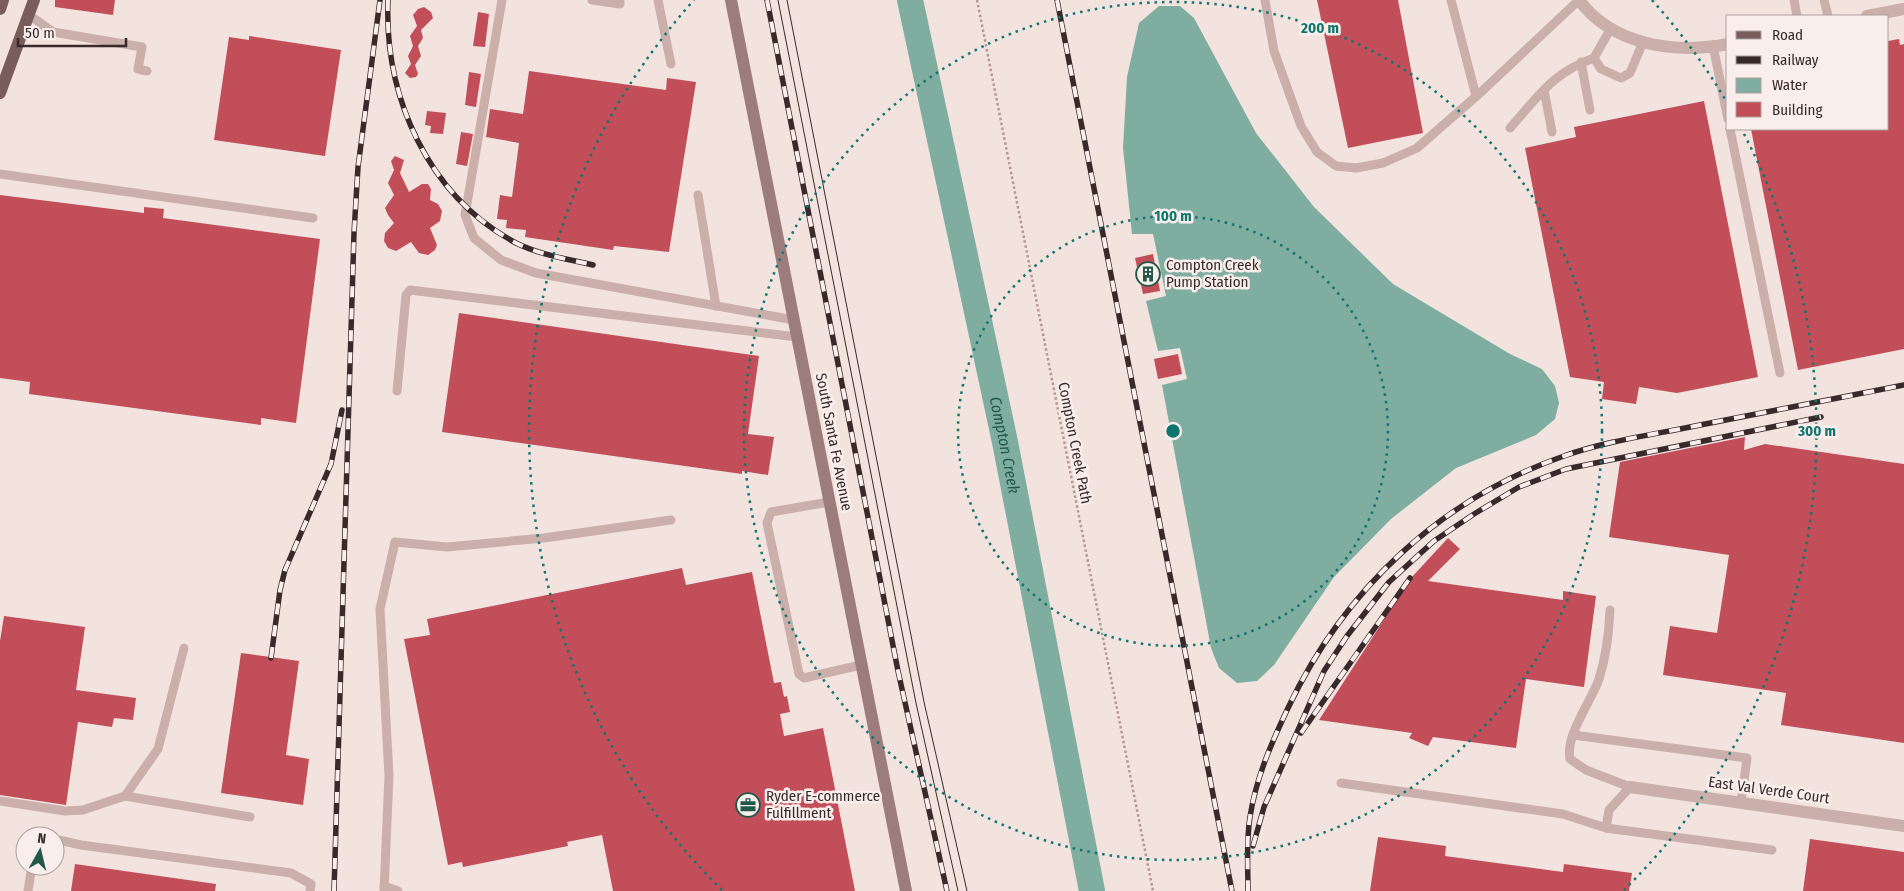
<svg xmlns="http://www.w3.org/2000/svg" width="1904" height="891" font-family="'Fira Sans Condensed',sans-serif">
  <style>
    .water { fill: #7faea0 }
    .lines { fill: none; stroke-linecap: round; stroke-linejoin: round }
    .river { stroke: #7faea0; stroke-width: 26 }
    .building { fill: #c14e58 }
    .path { stroke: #b59895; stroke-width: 2.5; stroke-dasharray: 2.5 2.5; stroke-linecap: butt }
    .service { stroke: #caafab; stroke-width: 9 }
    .minor { stroke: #caafab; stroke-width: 12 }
    .tertiary { stroke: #caafab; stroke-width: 12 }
    .secondary { stroke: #9d7d7c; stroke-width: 12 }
    .primary { stroke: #795c5c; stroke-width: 12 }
    .tram { stroke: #382a2a; stroke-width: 1 }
    .rail-casing { stroke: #382a2a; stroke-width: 5.5 }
    .rail { stroke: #f9eeeb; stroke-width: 4; stroke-dasharray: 11; stroke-linecap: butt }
    .ring { fill: none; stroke: #0f766e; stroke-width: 2.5; stroke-dasharray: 2.5 5 }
    .labels { text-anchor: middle; stroke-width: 5; stroke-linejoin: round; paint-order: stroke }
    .poi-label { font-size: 15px; fill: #382a2a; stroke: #f9eeeb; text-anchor: start }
    .street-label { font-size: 15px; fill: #382a2a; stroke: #f9eeeb }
    .water-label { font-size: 16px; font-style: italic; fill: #215849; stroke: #f9eeeb }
    .centre { fill: #0f766e; stroke: #f9eeeb; stroke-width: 2.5 }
    .ring-label { font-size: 15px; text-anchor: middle; font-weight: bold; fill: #0f766e; stroke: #f9eeeb; stroke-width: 5; stroke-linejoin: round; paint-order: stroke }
  </style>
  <rect width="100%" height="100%" fill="#f2e3df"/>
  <polygon class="water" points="1159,6 1180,6 1194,18 1256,133 1314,207 1393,284 1510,354 1542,369 1555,386 1559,403 1555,419 1536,435 1456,468 1391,519 1334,577 1274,665 1257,681 1237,683 1219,668 1211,648 1162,385 1187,379 1180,348 1158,351 1146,301 1166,296 1153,234 1132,234 1123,148 1127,77 1139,23"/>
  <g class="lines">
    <path class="river" id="s1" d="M910,0L1005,442L1092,891"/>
  </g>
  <g class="building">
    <polygon points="55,0 115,0 113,15 55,7"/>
    <polygon points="1317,0 1398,0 1423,133 1348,148"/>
    <polygon points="424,7 431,12 433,18 421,30 423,38 418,46 421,56 415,65 418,74 416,77 410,78 405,73 411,64 408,56 413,46 410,36 417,26 413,15 418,9"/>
    <polygon points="478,12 489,14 485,47 473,46"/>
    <polygon points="249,36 341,50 325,156 214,140 229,37 249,40"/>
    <polygon points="1899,39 1900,45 1904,44 1904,349 1798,370 1751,129 1888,129 1888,41"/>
    <polygon points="529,71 666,90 667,78 696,82 669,252 614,246 613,250 525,237 526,230 506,228 507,220 497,219 500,195 512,197 519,143 486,137 490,109 523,114"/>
    <polygon points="469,72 481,74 476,107 465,105"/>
    <polygon points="1704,101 1758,377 1677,393 1639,387 1636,404 1602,399 1604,382 1570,377 1525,148 1576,137 1574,127"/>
    <polygon points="427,111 446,113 443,134 430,133 431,126 425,125"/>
    <polygon points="461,132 473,134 467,166 456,164"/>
    <polygon points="395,156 404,160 400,173 409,192 422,184 428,184 431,189 430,200 438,204 442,211 440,221 430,228 437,245 435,250 428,255 419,253 411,242 396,251 388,248 384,241 385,233 394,223 388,215 385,208 394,195 388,183 394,170 391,161"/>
    <polygon points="0,195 144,213 144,207 164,209 163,218 320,239 296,423 261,418 261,425 29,394 30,382 0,378"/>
    <polygon points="1153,254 1160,291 1143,294 1135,258"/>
    <polygon points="459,313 759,356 748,434 774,437 768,475 742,471 742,474 442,432"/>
    <polygon points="1178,354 1182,374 1158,379 1154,359"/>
    <polygon points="1745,437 1744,450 1765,444 1904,464 1904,743 1781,725 1786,693 1663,675 1670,626 1717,633 1729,555 1609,537 1620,462"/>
    <polygon points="1448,538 1460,549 1428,581 1563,600 1563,591 1596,596 1584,687 1526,679 1516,748 1433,737 1428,746 1409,738 1412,733 1319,720 1411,578"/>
    <polygon points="682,568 686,585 752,572 774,683 781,682 784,697 787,696 790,712 780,714 784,736 823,728 855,891 613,891 602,835 567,842 568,846 463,867 462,862 448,865 404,639 430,635 427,619"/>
    <polygon points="4,616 85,627 76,690 136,698 133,720 114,718 112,727 78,722 66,805 0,795 0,641"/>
    <polygon points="241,653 299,661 286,755 309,759 303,805 221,793"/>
    <polygon points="1378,837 1446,846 1445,856 1563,872 1564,864 1632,873 1629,891 1370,891"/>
    <polygon points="1810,839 1904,852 1904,891 1803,891"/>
    <polygon points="75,864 216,884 215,891 71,891"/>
  </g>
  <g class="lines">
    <polyline class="path" points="977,0 1153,891"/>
    <g class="service">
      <polyline points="502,0 465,215 474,238 501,260 536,273 794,320"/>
      <polyline points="592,0 620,4 620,0"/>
      <polyline points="658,0 671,64"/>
      <polyline points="1265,0 1274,51 1301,126 1317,152 1336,166 1356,168 1383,163 1417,148 1480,93 1579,0"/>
      <polyline points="1451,0 1476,96"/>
      <polyline points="1794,0 1797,16"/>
      <polyline points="1824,0 1828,16"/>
      <polyline points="29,15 53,32 142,47 138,69 147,71"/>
      <polyline points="1713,46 1728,119"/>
      <polyline points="1594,58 1601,69 1621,78 1630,73 1643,42"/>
      <polyline points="1581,62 1590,110"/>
      <polyline points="1544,90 1552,132"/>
      <path d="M1510,128C1539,96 1552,73 1594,58L1611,28"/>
      <polyline points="1730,129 1780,373"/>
      <polyline points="0,174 313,218"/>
      <polyline points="698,195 716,306"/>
      <polyline points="397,391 406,295 410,290 797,337"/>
      <polyline points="829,502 771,512 767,523 799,674 804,678 861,665"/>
      <path d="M1610,610C1609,633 1606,657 1599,679C1591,702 1565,735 1570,759L1586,770L1630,787L1609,810L1606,828L1772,850"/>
      <polyline points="1573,735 1747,758 1741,803"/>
      <polyline points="1341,783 1563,814 1606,828"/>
      <polyline points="125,796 158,749 184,648"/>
      <polyline points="0,801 65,811 83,810 125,796 250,817"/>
      <polyline points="55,841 59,840 81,845 291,873 311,884 310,891"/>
      <polyline points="384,886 398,891"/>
      <polyline points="28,891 32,866"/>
      <polyline points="384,891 389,776 380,609 395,542 447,547 544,538 671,520"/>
    </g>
    <polyline class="minor" points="1630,787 1904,826"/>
    <g class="tertiary">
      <path d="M1579,0C1613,46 1676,54 1728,44"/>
      <polyline points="1867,16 1904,9"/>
    </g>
    <polyline class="secondary" points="731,0 906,891"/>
    <g class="primary">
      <polyline points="0,9 3,0"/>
      <polyline points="0,93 34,0"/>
    </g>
    <g class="tram">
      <polyline points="778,0 916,703 958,891"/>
      <polyline points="787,0 924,702 967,891"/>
    </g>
    <g class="rail-casing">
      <g id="rail">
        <path d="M388,0C384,97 428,196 516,243C540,255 568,259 593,265"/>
        <polyline points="767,0 898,671 947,891"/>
        <polyline points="1057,0 1232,891"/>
        <polyline points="271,658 280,590 285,570 331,464 342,410"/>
        <polyline points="1301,733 1410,578"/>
        <polyline points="1253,846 1264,807 1324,671 1347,636 1389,582 1434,541 1474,514 1519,487 1566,469 1821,417"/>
        <polyline points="334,891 354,233 358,167 380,0"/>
        <path d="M1248,891C1248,867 1246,841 1250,817C1256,778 1271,744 1288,708C1344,590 1440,499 1564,456C1606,441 1651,435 1695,426C1765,412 1834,399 1904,385"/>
      </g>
    </g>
    <use href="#rail" class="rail"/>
  </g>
  <g class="ring">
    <circle cx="1173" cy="431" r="215"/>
    <circle cx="1173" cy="431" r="429"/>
    <path d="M722 890A644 644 0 0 1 694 0M1652 0A644 644 0 0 1 1725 99M1744 134A644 644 0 0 1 1624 890"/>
  </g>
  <defs>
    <g id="building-ring" transform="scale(1.25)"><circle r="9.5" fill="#f9eeeb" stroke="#215849" stroke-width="1.5"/><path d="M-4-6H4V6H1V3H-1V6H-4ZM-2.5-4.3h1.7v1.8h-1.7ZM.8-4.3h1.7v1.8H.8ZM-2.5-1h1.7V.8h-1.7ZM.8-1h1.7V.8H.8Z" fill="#215849"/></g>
    <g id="office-ring" transform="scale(1.25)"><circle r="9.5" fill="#f9eeeb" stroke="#215849" stroke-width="1.5"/><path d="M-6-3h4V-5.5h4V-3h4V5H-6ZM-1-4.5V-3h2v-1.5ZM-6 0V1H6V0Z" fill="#215849"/></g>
  </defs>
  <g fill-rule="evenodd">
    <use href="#building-ring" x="1148" y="274"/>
    <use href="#office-ring" x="748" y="805"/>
  </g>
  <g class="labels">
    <g class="poi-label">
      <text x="1166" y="270">Compton Creek<tspan x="1166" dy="17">Pump Station</tspan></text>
      <text x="766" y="801">Ryder E-commerce<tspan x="766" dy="17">Fulfillment</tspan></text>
    </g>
    <g class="street-label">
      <text transform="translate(834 442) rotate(79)" y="5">South Santa Fe Avenue</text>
      <text transform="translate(1075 443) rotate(79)" y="5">Compton Creek Path</text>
      <text transform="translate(1769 790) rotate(8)" y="5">East Val Verde Court</text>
    </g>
    <g class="water-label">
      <text dy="6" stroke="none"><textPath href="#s1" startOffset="455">Compton Creek</textPath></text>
    </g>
  </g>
  <circle cx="1173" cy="431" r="8" class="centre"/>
  <g class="ring-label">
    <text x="1320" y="33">200 m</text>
    <text x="1173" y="221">100 m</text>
    <text x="1817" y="436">300 m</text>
  </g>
  <rect x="1726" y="15" width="162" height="115" fill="#f9eeeb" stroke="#aca09e"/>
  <rect x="1736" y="31" width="25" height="8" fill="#795c5c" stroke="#aca09e"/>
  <text x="1772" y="40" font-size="15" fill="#382a2a">Road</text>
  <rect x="1736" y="56" width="25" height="8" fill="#382a2a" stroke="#aca09e"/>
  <text x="1772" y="65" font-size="15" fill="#382a2a">Railway</text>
  <rect x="1736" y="78" width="25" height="15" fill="#7faea0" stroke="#aca09e"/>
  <text x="1772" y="90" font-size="15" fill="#382a2a">Water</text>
  <rect x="1736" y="102" width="25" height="15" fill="#c14e58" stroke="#aca09e"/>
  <text x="1772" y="115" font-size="15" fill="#382a2a">Building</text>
  <g transform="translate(40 851) rotate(8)"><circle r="24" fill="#f9eeeb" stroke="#aca09e"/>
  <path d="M0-4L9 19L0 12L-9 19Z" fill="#215849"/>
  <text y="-8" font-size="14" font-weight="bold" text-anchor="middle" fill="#382a2a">N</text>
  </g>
  <path d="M18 38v8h108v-8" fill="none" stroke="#382a2a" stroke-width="2.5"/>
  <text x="25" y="38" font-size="15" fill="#382a2a" stroke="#f9eeeb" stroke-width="4" paint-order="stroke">50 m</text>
</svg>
